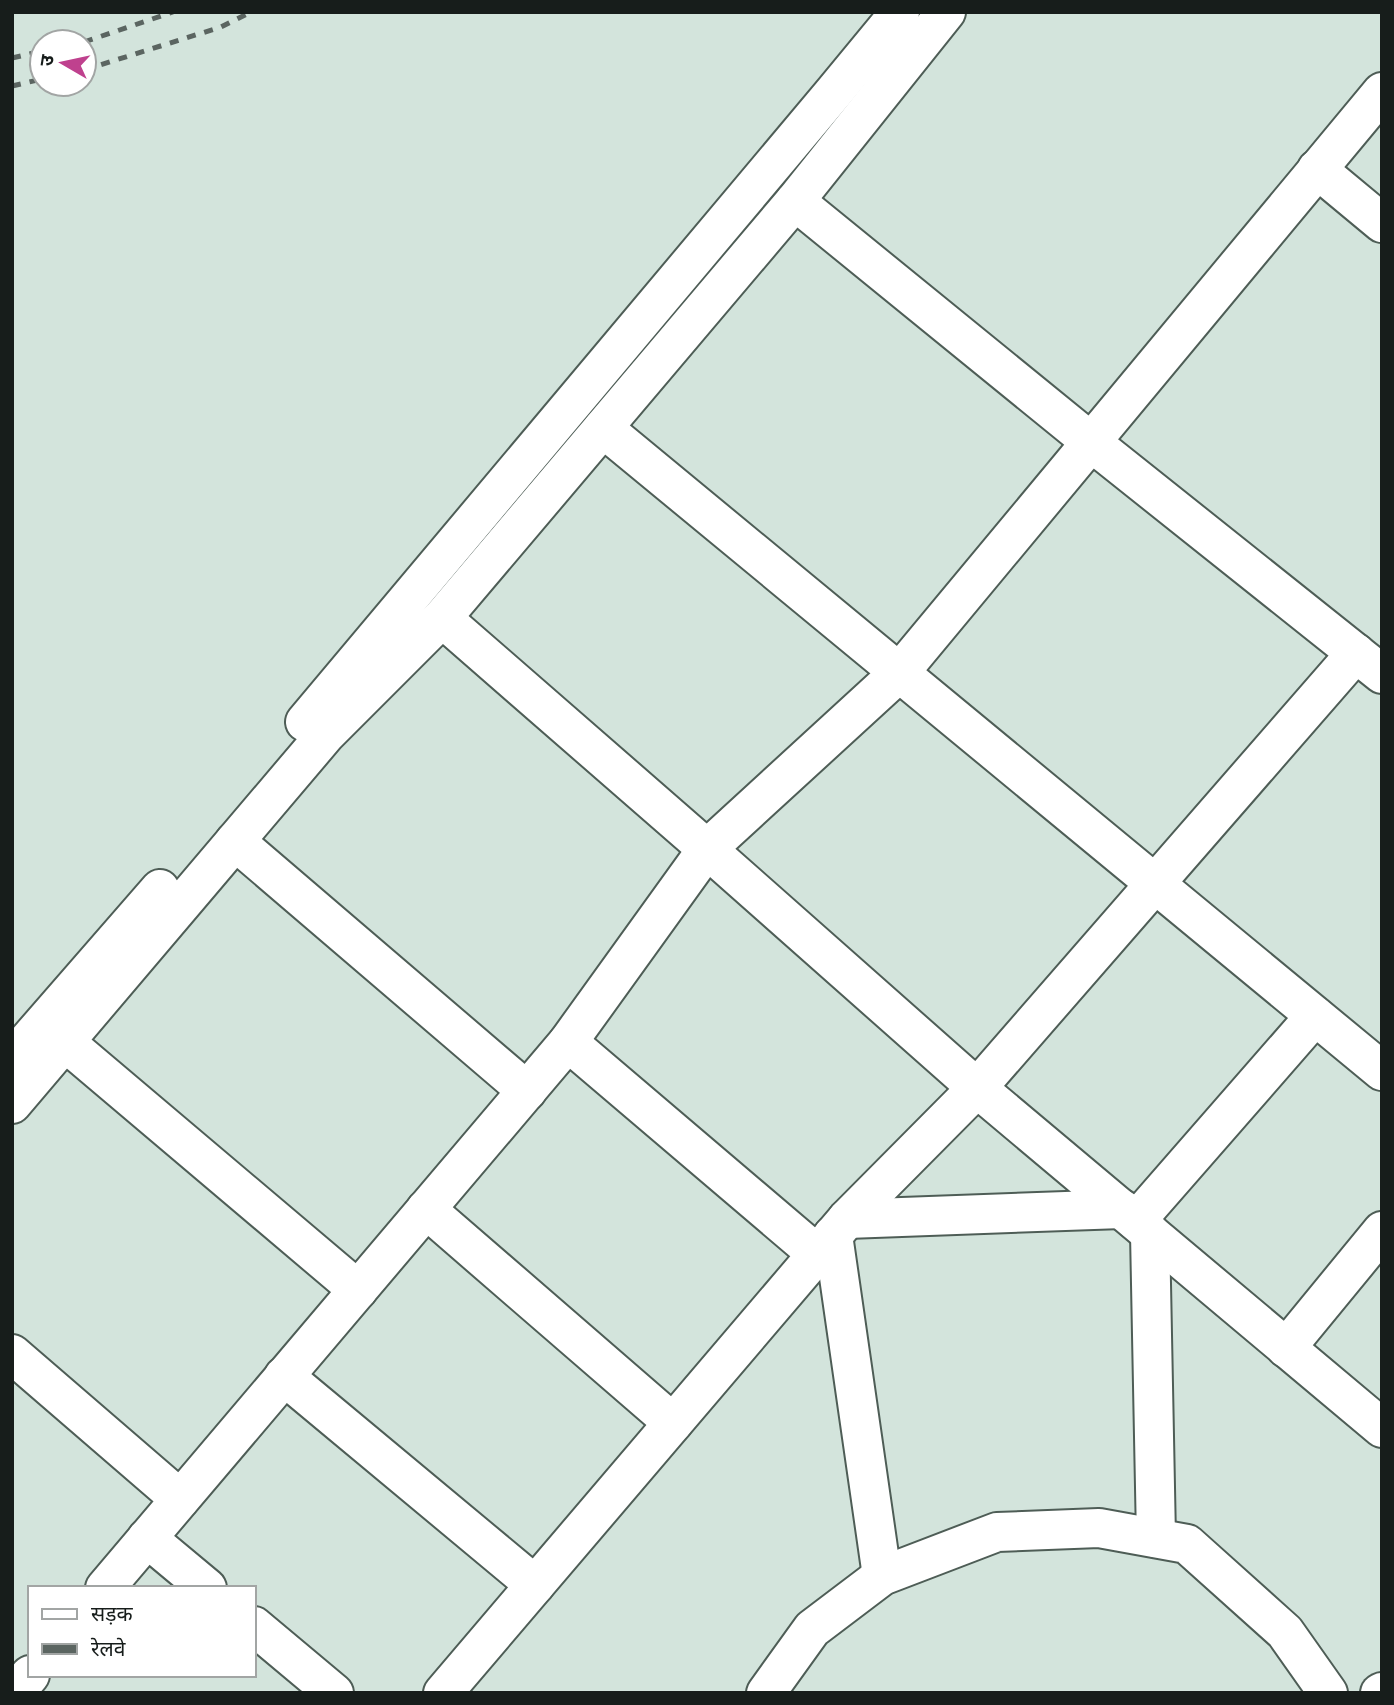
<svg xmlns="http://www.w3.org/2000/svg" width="1394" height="1705" font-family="'DM Sans','Noto Sans Devanagari',sans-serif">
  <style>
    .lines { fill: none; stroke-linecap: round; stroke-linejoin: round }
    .street-casing { stroke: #4e5d56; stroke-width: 42 }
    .secondary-casing { stroke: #4e5d56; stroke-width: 42 }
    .street { stroke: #fff; stroke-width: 38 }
    .secondary { stroke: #fff; stroke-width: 38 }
    .rail { stroke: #5b6561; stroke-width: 5; stroke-dasharray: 9 9; stroke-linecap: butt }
  </style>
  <rect width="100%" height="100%" fill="#d3e4dc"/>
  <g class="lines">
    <g class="street-casing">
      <g id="street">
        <polyline points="1317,169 1382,223"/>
        <polyline points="795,201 1091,442 1382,674"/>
        <polyline points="603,428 1382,1071"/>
        <polyline points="442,618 707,849 977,1088 1382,1428"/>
        <polyline points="235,841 527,1091"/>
        <polyline points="65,1042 358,1290"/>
        <polyline points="568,1042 817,1254"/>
        <polyline points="426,1209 673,1423"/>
        <polyline points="847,1219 1122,1209"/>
        <polyline points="1136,1221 1315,1016"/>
        <polyline points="1150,1233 1156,1538"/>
        <polyline points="833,1235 882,1576"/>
        <polyline points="1286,1348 1382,1231"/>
        <polyline points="12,1354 180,1499"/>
        <polyline points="284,1376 535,1585"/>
        <polyline points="147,1538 207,1588"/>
        <polyline points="105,1588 568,1042 707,849 900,672 1382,92"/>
        <polyline points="254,1626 334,1693"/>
        <polyline points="15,1693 30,1675"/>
        <polyline points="443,1693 847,1219 977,1088 1356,653"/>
        <polyline points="766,1693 812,1629 882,1576 997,1532 1099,1528 1187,1544 1285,1632 1328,1693"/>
        <polyline points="1380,1693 1382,1692"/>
      </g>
    </g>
    <g class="secondary-casing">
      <g id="secondary">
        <polyline points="305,722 834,92 900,12"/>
        <polyline points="12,1059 160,889"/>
        <polyline points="12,1104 326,734 442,618 795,201 946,12"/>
      </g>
    </g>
    <use href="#street" class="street"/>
    <use href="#secondary" class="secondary"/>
    <g class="rail">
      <polyline points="84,42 173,12"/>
      <polyline points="12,58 42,51"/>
      <polyline points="84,70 221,27 251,12"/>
      <polyline points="12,86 42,79"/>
    </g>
  </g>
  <rect width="1394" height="1705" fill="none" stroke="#171d1b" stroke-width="28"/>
  <rect x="28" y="1586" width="228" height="91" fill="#ffffff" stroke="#a2a5a4" stroke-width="2"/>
  <rect x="42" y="1609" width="35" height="10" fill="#ffffff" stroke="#a2a5a4" stroke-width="2"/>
  <text x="91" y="1621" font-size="21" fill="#171d1b">सड़क</text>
  <rect x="42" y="1644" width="35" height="10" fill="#5b6561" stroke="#a2a5a4" stroke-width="2"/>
  <text x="91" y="1656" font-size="21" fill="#171d1b">रेलवे</text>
  <g transform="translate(63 63) rotate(279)"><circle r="33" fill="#ffffff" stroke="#a2a5a4" stroke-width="2"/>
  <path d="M0-5L12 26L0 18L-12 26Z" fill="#bf418e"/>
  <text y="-10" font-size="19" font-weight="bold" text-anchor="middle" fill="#171d1b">उ</text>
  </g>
</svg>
